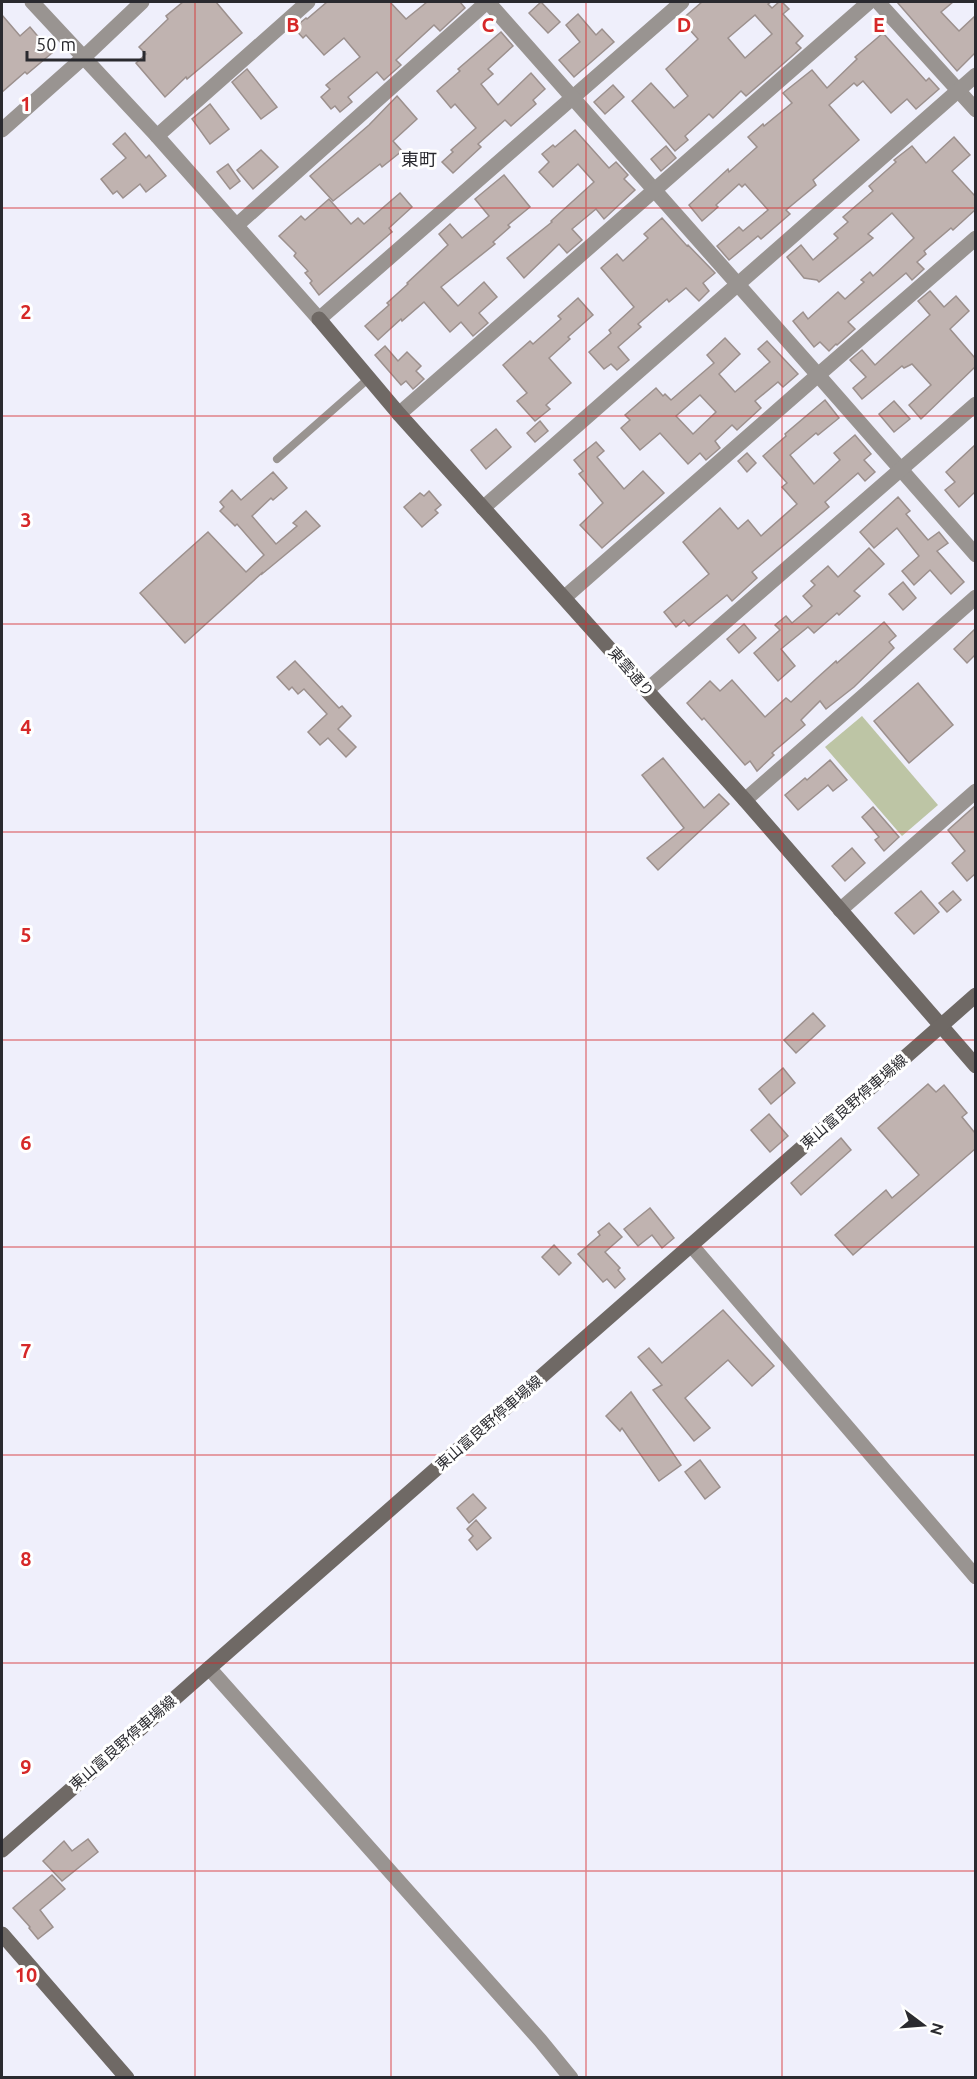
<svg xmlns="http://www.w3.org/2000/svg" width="977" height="2079" font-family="Ubuntu,'Noto Sans JP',sans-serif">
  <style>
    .green { fill: #bdc5a5 }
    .building { fill: #c0b3b0; stroke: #9c908d; stroke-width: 1.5; fill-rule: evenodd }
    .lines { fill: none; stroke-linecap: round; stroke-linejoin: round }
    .lane { stroke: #999491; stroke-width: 8 }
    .street { stroke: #999491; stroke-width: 15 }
    .secondary { stroke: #6f6965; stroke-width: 15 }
    .grid { fill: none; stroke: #d62828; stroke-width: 1.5; stroke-opacity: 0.55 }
    .labels { text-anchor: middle; stroke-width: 6; stroke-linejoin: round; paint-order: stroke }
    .street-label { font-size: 15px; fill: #2a2a2f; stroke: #fff }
    .quarter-label { font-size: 18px; fill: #2a2a2f; stroke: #fff }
    .grid-label { font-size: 20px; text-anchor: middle; font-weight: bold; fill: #d62828; stroke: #fff; stroke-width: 6; stroke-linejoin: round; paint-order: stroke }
  </style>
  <rect width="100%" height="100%" fill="#efeffb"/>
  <polygon class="green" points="862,716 938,805 902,836 825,747"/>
  <g class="building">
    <polygon points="183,2 216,2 242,33 187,79 186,77 165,97 136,63 146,54 139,47 168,19 166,16"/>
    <polygon points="327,2 390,2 406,19 427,2 460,2 465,8 440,31 434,25 396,60 401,65 384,80 377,72 348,97 352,102 340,112 335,106 331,109 321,97 330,89 326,85 360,57 344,38 324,55 306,35 303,38 294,28 306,18 307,19"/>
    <polygon points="541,2 560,22 548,33 529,13"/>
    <path d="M702,2H771L768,4L772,8L779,2H782L789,9L783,14L803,36L796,43L801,48L791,57L746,96L741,91L713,118L709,114L685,136L688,140L675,151L632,101L651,83L674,108L688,96L666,69L698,39L681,20ZM755,15L772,34L745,58L728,38Z"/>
    <polygon points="897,2 953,2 941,12 959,31 975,16 975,53 957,71"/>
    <polygon points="578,14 596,35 602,29 614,42 574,77 559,60 580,42 566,25"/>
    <polygon points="2,15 20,36 30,27 52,53 27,74 25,72 2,92"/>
    <polygon points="501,32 513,46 488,69 493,74 481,84 498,105 531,73 545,89 533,100 536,104 511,126 505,120 478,144 481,147 453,173 442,162 453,152 451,150 476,128 455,104 451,108 437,91 460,71 458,69"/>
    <polygon points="883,33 926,81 929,78 939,89 916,109 907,99 891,113 863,81 857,86 854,83 829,105 859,140 813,180 816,185 786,210 790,214 761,239 758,236 729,260 717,246 739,227 743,231 768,210 745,184 742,187 739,184 716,205 718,207 702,221 689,205 728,169 729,172 757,147 748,137 763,124 764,126 792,103 783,93 812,70 827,88 857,59 855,57"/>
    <polygon points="247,69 277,107 261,119 232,82"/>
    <polygon points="613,85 624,97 605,114 594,102"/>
    <polygon points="397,96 417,119 393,141 402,151 382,167 380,164 333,201 310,176 369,125"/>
    <polygon points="210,104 229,129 210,144 192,119"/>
    <polygon points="575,130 609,168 616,162 628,175 624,179 635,190 604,219 596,209 572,229 582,240 567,253 559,244 524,278 507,258 552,222 551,221 594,182 578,164 553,187 539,172 549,162 542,154 553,145 555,147"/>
    <polygon points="125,133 146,158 149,155 166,176 146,192 140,184 123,198 117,191 113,194 101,179 126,158 113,144"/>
    <polygon points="954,137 970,155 952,171 975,196 975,210 953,230 951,228 924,251 926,254 917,262 924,269 912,280 906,273 848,322 855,329 837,345 836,344 829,351 820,342 814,347 793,321 803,312 808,319 838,292 845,299 864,282 861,280 870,272 873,276 914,238 892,213 868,234 873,238 819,282 817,280 804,278 787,257 801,245 813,260 838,238 834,234 848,222 843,217 873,191 869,186 896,162 894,160 912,146 926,163"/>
    <polygon points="666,146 676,158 661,171 651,159"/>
    <polygon points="261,150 278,167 253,189 237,170"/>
    <polygon points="228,164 240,181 230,189 217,172"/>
    <polygon points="504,175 530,207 508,225 510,227 493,242 495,244 441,287 458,306 484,282 497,297 479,313 488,323 473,336 461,322 450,332 424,302 402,321 401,319 378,340 365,326 389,305 387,303 408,284 407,283 448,245 439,234 450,224 462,238 489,216 475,199"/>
    <polygon points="400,193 412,207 389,228 392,232 319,295 310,283 312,281 305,273 308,271 294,256 296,253 279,236 301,216 305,220 329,199 351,224 358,218 364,224"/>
    <polygon points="662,218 687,246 688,245 715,273 703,283 709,291 699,301 686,288 669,302 667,299 638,324 641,327 618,347 629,360 617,370 611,364 604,369 589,352 611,333 609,330 634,307 601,268 617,254 623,261 648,238 644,234"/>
    <polygon points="930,291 944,307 956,296 969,311 950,329 975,358 975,367 921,419 909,405 931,385 912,364 904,368 902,366 862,399 853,388 866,377 850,360 862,350 875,365 930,315 918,301"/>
    <polygon points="578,298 593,315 568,337 570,339 549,358 571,383 546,405 550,409 535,421 517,401 527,393 503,365 530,341 533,344 561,319 558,316"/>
    <path d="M725,338L740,354L719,374L735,392L770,362L758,349L767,341L798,374L783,387L778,382L755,401L761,408L737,430L732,425L715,441L720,448L706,460L700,453L688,464L660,433L640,450L621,428L630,420L625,415L656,388L663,396L665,394L671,400L714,363L707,355ZM700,395L716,412L693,434L676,416Z"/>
    <polygon points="385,346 398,361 407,352 421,366 416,371 424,379 413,389 406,381 401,385 375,355"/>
    <polygon points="825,400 839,418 818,435 816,433 790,455 814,484 840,460 834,453 855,435 871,454 864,460 875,472 865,481 858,473 825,502 829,507 752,572 757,578 732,601 727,595 689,626 684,620 676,627 664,612 709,574 683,542 720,508 738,529 748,520 761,536 797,504 782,487 787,483 763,456 786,436 785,434"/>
    <polygon points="894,401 910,419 894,432 879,414"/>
    <polygon points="540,421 548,431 535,442 527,433"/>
    <polygon points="496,429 511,447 486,469 471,450"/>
    <polygon points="596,442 604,451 597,457 624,489 643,471 664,493 602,548 580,525 603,503 579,474 583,471 574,460"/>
    <polygon points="975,445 975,492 959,507 945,490 955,482 946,472"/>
    <polygon points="747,453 756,463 747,472 738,461"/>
    <polygon points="273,472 287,488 273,500 271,498 252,516 276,544 297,526 293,523 306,511 320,526 262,574 262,573 185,643 140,593 208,532 246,572 264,555 237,524 235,526 220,511 224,507 220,502 232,490 241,500"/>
    <polygon points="429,491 441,505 435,510 438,513 422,527 404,507 420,493 424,496"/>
    <polygon points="898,497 910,511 906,514 928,540 939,532 948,543 937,551 964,582 951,594 930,570 914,585 902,571 919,556 897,528 874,548 860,532"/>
    <polygon points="869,548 884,564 854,591 860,596 839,615 837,613 814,633 808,627 781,649 795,666 778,681 754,653 780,630 775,625 786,616 792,623 812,606 803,596 815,585 811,581 828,566 838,577"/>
    <polygon points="903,582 916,598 903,610 889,594"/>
    <polygon points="884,622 896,636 889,642 894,648 854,687 826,709 820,701 801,720 805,725 772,753 774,755 757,771 750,761 745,765 704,718 702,720 687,703 710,681 720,691 732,680 765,717 786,698 791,702 817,678 836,661 837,663"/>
    <polygon points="744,624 756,638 739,653 727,639"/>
    <polygon points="975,629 975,655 967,663 954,649"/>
    <polygon points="295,661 339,708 342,706 351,716 338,729 356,747 346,757 328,738 320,745 308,732 327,714 304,689 298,694 292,687 289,690 277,677"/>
    <polygon points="918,683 953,725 909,763 874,721"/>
    <polygon points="663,758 704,808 719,794 729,804 658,870 647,858 684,828 642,775"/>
    <polygon points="830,760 847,780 833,791 828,785 798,810 785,795 805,778 807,780"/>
    <polygon points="975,806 975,874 967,881 952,863 965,851 948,830"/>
    <polygon points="873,807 899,837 884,851 875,840 879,837 862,817"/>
    <polygon points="852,848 865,863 845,881 832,866"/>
    <polygon points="921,891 939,912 914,934 895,913"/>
    <polygon points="953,891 961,900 947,912 939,903"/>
    <polygon points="813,1013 825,1026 796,1053 784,1040"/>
    <polygon points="783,1068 795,1083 771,1104 759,1089"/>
    <polygon points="928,1084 936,1092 944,1085 967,1113 962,1117 975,1133 975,1149 853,1255 835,1235 886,1190 892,1198 919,1175 878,1128"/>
    <polygon points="769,1114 788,1136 770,1152 751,1130"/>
    <polygon points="841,1138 851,1150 801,1195 791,1183"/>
    <polygon points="650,1208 674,1238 662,1248 652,1235 638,1246 624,1229"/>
    <polygon points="609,1223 622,1237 605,1252 620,1268 618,1270 625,1279 615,1288 607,1279 603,1282 578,1254 600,1235 598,1232"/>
    <polygon points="554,1245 571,1263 559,1275 542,1257"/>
    <polygon points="723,1310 774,1366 752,1386 728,1360 685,1398 710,1428 694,1441 653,1390 662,1385 638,1357 649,1348 662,1363"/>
    <polygon points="631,1392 681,1465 659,1481 622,1428 620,1431 606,1416"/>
    <polygon points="700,1460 720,1487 705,1499 685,1472"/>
    <polygon points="473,1494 486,1508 469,1523 457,1508"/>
    <polygon points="476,1520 491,1538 477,1550 469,1540 473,1536 467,1529"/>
    <polygon points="88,1839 98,1852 62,1881 43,1861 64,1841 72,1851"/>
    <polygon points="52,1875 65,1889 40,1910 53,1927 38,1939 29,1928 30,1927 13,1908"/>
  </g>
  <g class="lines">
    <polyline class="lane" points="277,459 368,379"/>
    <g class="street">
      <polyline points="32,2 157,136 319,319 682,2"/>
      <polyline points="488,2 818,375 976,238"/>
      <polyline points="878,2 976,110"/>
      <polyline points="2,130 84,57 142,2"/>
      <polyline points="157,136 308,2"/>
      <polyline points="237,225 487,2"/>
      <polyline points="399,414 869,2"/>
      <polyline points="483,508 976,75"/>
      <polyline points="565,597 818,375 976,555"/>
      <polyline points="647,690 976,404"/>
      <polyline points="745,800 976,597"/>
      <polyline points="840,910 976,791"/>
      <polyline points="691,1245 976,1577"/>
      <polyline points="209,1668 540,2040 571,2078"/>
    </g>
    <g class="secondary">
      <polyline points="319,319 399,414 745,800 976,1066"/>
      <polyline points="2,1850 976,995"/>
      <polyline points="2,1934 127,2078"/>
    </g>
  </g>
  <path class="grid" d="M195,2V2078M391,2V2078M586,2V2078M782,2V2078M2,208H976M2,416H976M2,624H976M2,832H976M2,1040H976M2,1247H976M2,1455H976M2,1663H976M2,1871H976"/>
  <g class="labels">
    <g class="street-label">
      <text transform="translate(631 672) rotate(49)" y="5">東雲通り</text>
      <text transform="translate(854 1102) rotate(-41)" y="5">東山富良野停車場線</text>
      <text transform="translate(489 1423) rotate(-41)" y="5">東山富良野停車場線</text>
      <text transform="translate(123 1743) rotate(-41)" y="5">東山富良野停車場線</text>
    </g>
    <g class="quarter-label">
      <text x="419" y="166">東町</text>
    </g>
  </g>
  <g class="grid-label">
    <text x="293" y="32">B</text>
    <text x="488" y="32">C</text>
    <text x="684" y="32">D</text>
    <text x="879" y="32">E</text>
    <text x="26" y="111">1</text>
    <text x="26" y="319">2</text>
    <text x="26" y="527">3</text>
    <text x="26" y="734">4</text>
    <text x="26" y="942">5</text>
    <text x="26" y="1150">6</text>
    <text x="26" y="1358">7</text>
    <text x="26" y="1566">8</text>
    <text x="26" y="1774">9</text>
    <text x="26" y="1982">10</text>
  </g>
  <rect width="977" height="2079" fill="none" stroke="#2a2a2f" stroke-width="6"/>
  <g transform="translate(923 2025) rotate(106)" stroke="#ffffff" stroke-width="4.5" paint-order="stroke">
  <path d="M0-4.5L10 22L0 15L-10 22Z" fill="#2a2a2f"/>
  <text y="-9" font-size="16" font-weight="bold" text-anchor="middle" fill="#2a2a2f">N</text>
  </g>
  <path d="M27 51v9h117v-9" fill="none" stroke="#2a2a2f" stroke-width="3"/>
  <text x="36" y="51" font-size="18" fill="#2a2a2f" stroke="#ffffff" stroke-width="4.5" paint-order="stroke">50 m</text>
</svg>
